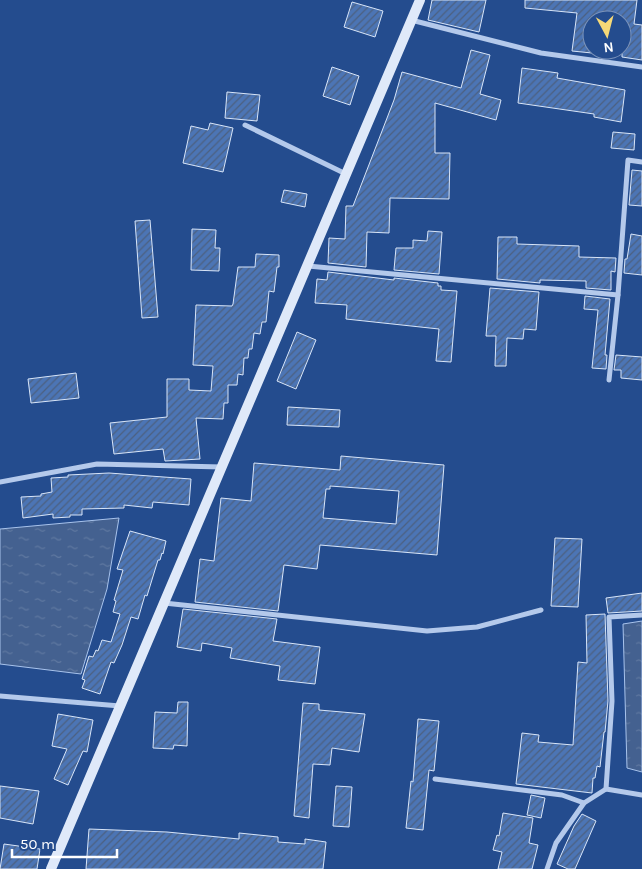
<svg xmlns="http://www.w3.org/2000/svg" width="642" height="869" font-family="Karla,sans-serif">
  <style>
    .water { fill: url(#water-ripples); stroke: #a8c3ec }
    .building { fill: url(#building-hatch); stroke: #d8e5f8; fill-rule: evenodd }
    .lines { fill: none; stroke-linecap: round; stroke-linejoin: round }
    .minor { stroke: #b4c9eb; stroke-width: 5 }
    .secondary { stroke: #dfe9f9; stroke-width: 10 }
  </style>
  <defs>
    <pattern id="water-ripples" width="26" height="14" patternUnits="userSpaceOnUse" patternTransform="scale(1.25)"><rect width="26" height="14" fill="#446190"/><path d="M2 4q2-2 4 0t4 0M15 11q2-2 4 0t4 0" fill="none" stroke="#6079a1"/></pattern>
    <pattern id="building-hatch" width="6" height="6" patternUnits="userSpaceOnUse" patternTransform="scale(1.25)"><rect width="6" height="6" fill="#4c75b5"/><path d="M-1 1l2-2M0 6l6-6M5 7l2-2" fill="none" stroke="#4c6080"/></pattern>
  </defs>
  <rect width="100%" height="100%" fill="#244c8e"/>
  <g class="water">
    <polygon points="119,518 107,589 81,674 0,664 0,529"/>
    <polygon points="642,621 642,772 627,768 623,624"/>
  </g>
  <g class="building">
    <polygon points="432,0 486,0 479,32 428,20"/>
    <polygon points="525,0 637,0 634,24 642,25 642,60 622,57 622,20 592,20 592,53 572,51 577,13 525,8"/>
    <polygon points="352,2 383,11 375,37 344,27"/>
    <polygon points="471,50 490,55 480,94 501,100 496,120 435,103 435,153 450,153 449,199 390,198 389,233 367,232 366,267 328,263 329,238 345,239 346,206 353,206 394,100 402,72 461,88"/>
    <polygon points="332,67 359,76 350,105 323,96"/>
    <polygon points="522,68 558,73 557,78 625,90 621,122 594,117 594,114 518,103"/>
    <polygon points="227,92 260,95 257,121 225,118"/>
    <polygon points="210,123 233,128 223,172 183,163 191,126 208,130"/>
    <polygon points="613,132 635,134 634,150 611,148"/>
    <polygon points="632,170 642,171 642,206 629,205"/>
    <polygon points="284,190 307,194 305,207 281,202"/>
    <polygon points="150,220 158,317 142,318 135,221"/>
    <polygon points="192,229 216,230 215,248 220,248 219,271 191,270"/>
    <polygon points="428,231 442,232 439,274 394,270 396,248 413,248 413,240 427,241"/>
    <polygon points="631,234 642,236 642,275 624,273 625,259 627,259"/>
    <polygon points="498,237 517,237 517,244 579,246 579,257 616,258 615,272 611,271 611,290 586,288 586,281 540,280 540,283 497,279"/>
    <polygon points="256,254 279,255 279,267 277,267 274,292 269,291 266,322 262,322 260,334 254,333 252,349 249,349 248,358 244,358 243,375 238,374 237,385 228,385 228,403 224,403 223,419 196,418 200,459 165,461 163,449 114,454 110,423 167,417 167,379 189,379 189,390 211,391 213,366 193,365 196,305 232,306 233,304 238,267 255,267"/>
    <polygon points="328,272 394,280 394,278 438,283 438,286 441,286 441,290 457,291 451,362 436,361 439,329 346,319 347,305 315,303 317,279 327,280"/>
    <polygon points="490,288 539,292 536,330 524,329 523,339 507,338 506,366 495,366 496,336 486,336"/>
    <polygon points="585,296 610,299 605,355 607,355 606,369 592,368 598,310 584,309"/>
    <polygon points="297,332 316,340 296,389 277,381"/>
    <polygon points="616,355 642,357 642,380 621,378 621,370 614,370"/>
    <polygon points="76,373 79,398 31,403 28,379"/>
    <polygon points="288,407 340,410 339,427 287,425"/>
    <path d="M341,456L444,465L437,555L320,545L317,569L284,565L278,611L195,602L200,559L214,561L221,498L251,501L254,463L340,470ZM330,486L399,491L396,524L323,518L326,489H330Z"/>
    <polygon points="109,473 191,479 189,505 153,502 152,508 124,505 124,508 82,509 82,515 70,515 70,517 53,518 53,514 23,518 21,497 41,496 41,494 52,492 51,478 68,477 68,475"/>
    <polygon points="130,531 166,541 163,554 162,553 160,560 158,560 147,596 145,595 138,619 131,617 122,645 114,663 111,662 100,694 82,688 85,680 82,679 89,656 93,657 96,650 98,651 102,640 111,642 120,614 113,612 116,601 114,600 123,570 117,569"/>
    <polygon points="555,538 582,539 578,607 551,606"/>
    <polygon points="642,593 642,611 608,613 606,598"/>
    <polygon points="183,609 277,619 273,641 320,647 315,684 278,680 280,666 230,658 232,648 202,643 201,651 177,647"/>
    <polygon points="605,614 608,701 605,732 604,732 600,767 597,766 595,778 593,778 592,793 516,784 522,733 539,735 538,742 573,745 578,662 587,663 586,615"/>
    <polygon points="178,702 188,702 187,746 174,745 173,749 153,748 155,712 177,713"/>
    <polygon points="303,703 319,704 319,710 365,714 359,752 332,748 330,765 313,764 309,818 294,816"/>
    <polygon points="58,714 93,720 87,752 83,751 68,785 54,779 67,749 52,746"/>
    <polygon points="418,719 439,721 434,771 429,770 423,830 406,828 411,781 413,782"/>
    <polygon points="0,786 39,791 33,824 0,818"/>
    <polygon points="336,786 352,787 349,827 333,826"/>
    <polygon points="531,795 545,798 541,818 527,815"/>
    <polygon points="503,813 533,818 529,843 538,845 532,869 498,869 502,852 493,850 497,835 499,836"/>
    <polygon points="582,814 596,821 575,869 568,869 557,864 574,826"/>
    <polygon points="89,829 167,832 239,839 239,833 278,837 278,842 305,844 305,839 326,842 323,869 86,869"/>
    <polygon points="4,844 40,849 37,869 0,869"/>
  </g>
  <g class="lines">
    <g class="minor">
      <polyline points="411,20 541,53 642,67"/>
      <polyline points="245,125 346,174"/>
      <polyline points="308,266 618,295"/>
      <polyline points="609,380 618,295 628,160 642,162"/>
      <polyline points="0,482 97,464 222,467"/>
      <polyline points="164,603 427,631 477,627 541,610"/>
      <polyline points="0,696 120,706"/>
      <polyline points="435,779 562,795 584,803"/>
      <polyline points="606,789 612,701 609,617 642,615"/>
      <polyline points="547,869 556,843 584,803 606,789 642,795"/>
    </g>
    <polyline class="secondary" points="51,869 420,0"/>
  </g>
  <g transform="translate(607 35) rotate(173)"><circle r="24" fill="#244c8e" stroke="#7c94bb"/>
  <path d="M0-4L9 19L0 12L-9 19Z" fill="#f6d977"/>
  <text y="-8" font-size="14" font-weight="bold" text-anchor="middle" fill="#ffffff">N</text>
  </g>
  <path d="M12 849v8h105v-8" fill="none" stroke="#ffffff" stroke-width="2.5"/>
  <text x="20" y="849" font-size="15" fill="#ffffff" stroke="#244c8e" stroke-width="4" paint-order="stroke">50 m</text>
</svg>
